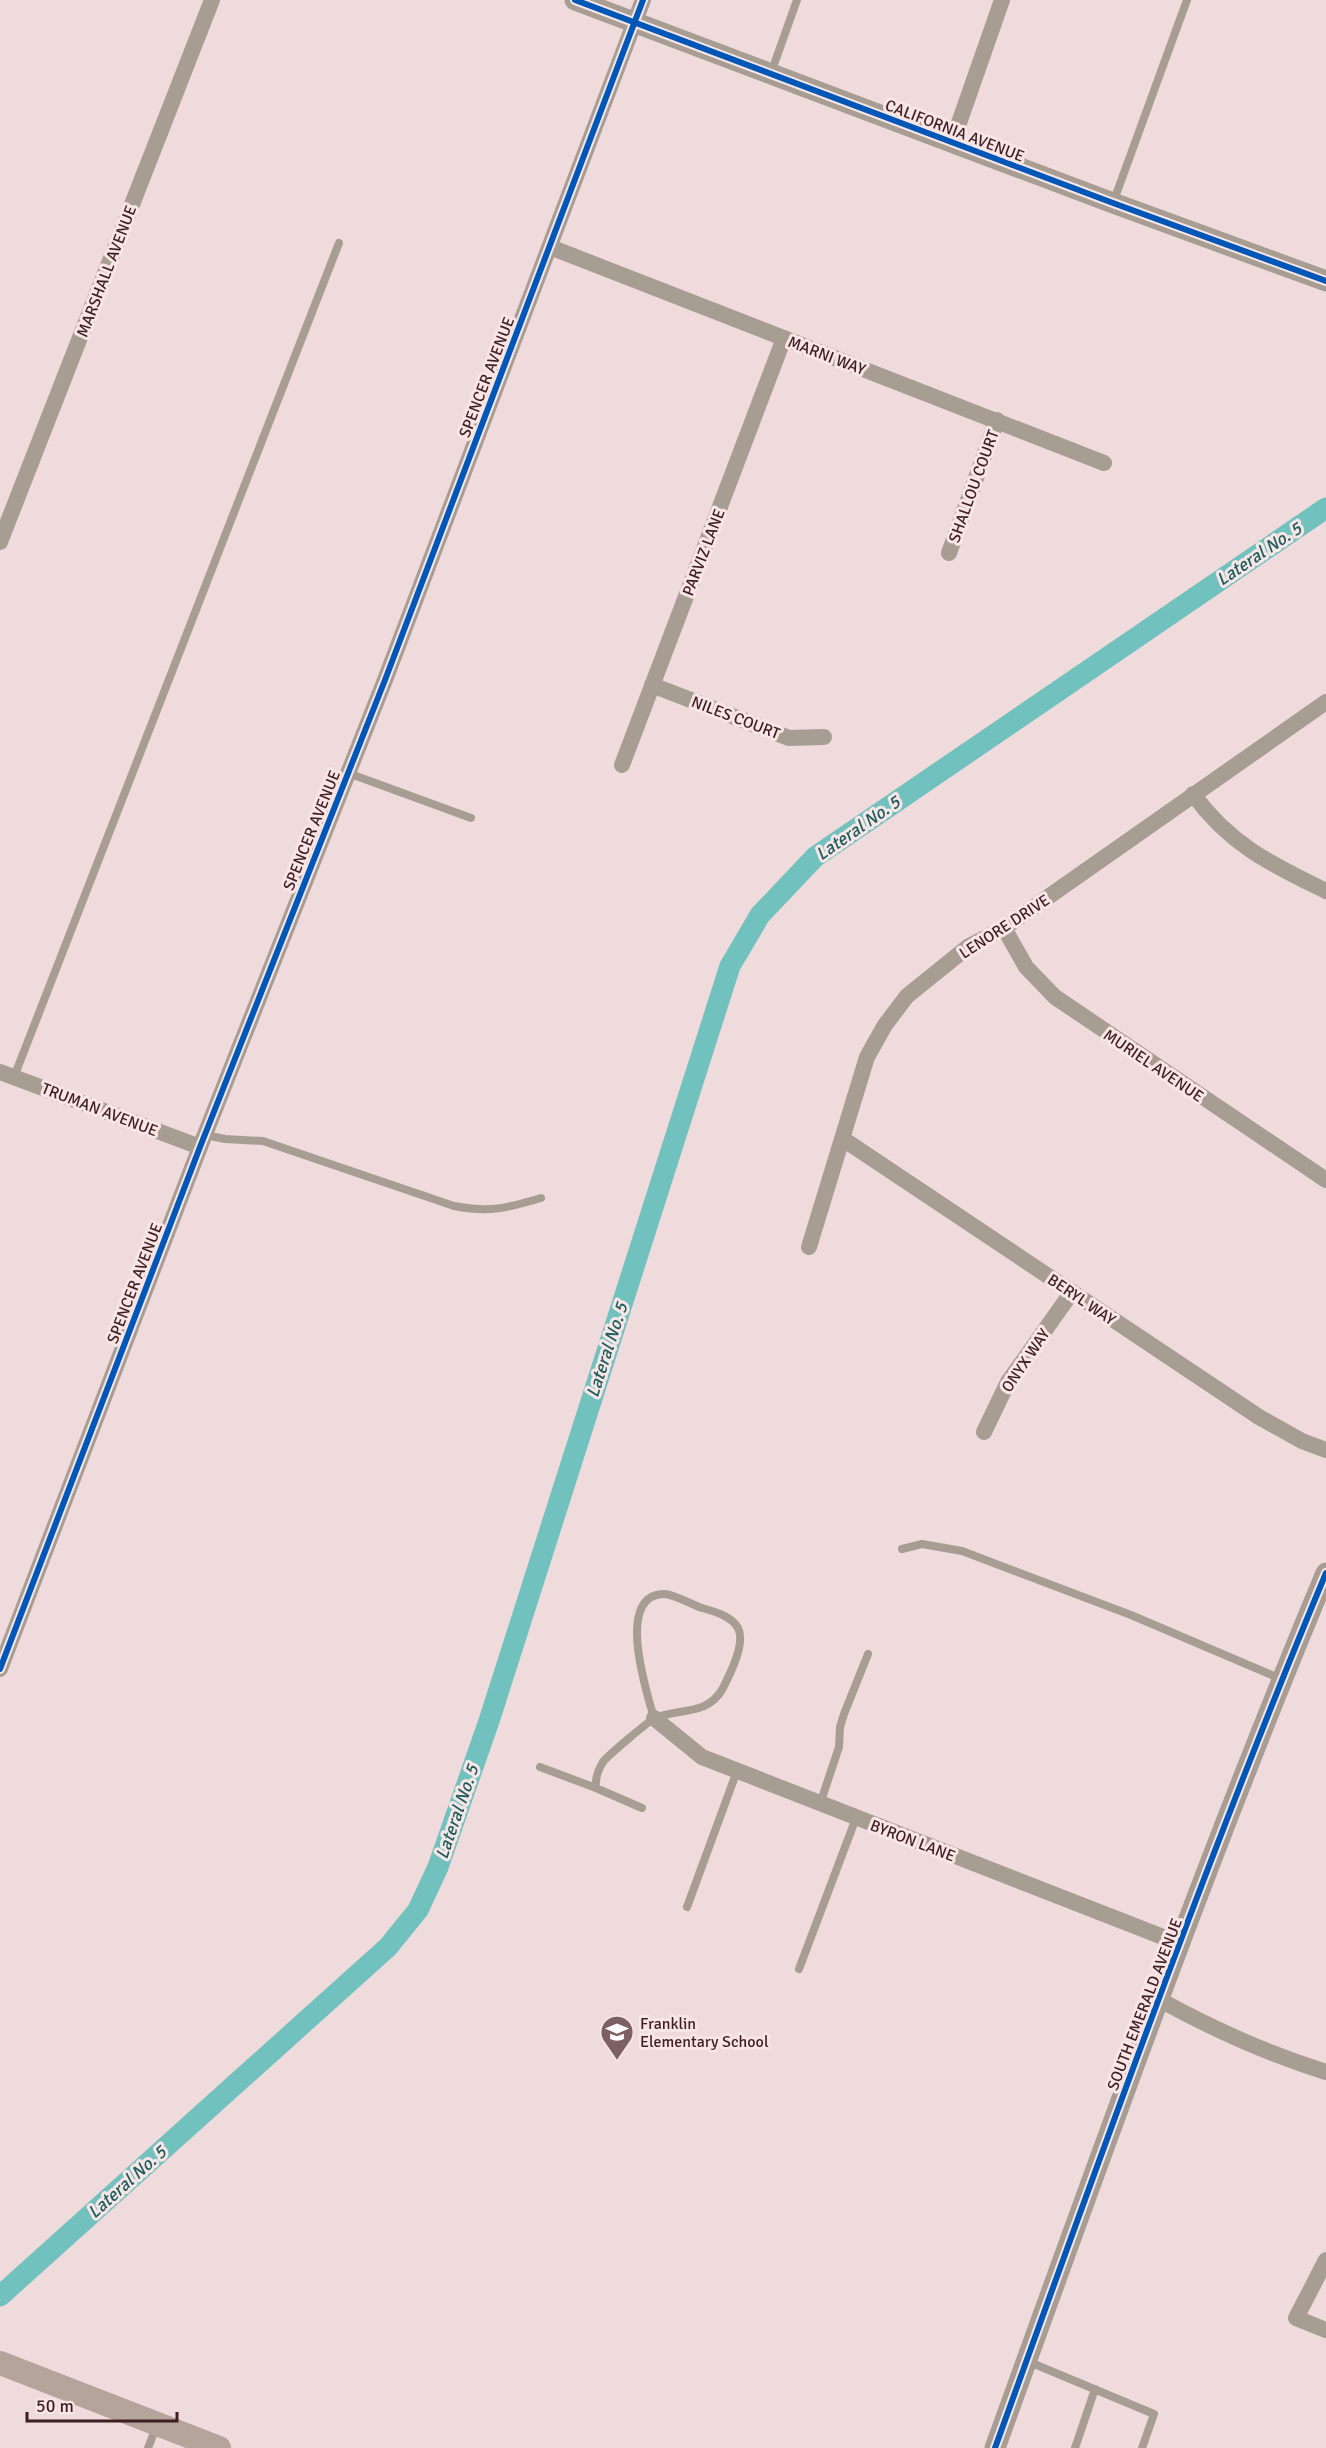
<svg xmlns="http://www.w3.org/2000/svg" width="1326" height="2448" font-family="Signika,sans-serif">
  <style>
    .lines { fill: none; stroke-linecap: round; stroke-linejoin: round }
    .canal { stroke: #71c1bf; stroke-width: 21 }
    .service { stroke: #a89d93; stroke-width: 8 }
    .minor { stroke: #a89d93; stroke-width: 16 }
    .tertiary { stroke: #a89d93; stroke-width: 21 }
    .secondary { stroke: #b4a49b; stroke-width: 24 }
    .cycleway-casing { stroke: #f8e5e6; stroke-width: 10 }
    .cycleway { stroke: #0057b8; stroke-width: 6 }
    .labels { text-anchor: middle; stroke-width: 6; stroke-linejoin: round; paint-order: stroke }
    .street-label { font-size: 16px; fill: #3f1e23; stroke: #f8e5e6 }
    .poi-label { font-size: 16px; fill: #3f1e23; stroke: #f8e5e6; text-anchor: start }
    .water-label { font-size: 18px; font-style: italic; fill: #1a5d5a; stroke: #f8e5e6 }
  </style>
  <rect width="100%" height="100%" fill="#efdadc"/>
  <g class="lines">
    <polyline class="canal" points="0,2296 388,1947 418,1910 438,1867 489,1721 730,966 760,915 815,857 1326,508"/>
    <g class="service">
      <polyline points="771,73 797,0"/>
      <polyline points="1113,203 1187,0"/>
      <polyline points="348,773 471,818"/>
      <polyline points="14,1077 339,243"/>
      <path d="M205,1135L225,1139L263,1141L454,1206C490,1213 507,1208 541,1198"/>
      <polyline points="902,1549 922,1544 962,1551 1131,1615 1281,1679"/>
      <polyline points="540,1767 596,1788"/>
      <polyline points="820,1804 839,1747 840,1727 844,1714 868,1654"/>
      <path d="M642,1808L596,1788C595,1779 598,1770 603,1762C607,1756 649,1721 655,1718C679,1708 708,1716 723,1688C730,1674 746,1643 738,1628C731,1615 712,1611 699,1607C689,1603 675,1595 665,1594C614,1593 647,1693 654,1718"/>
      <polyline points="687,1907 737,1771"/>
      <polyline points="799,1969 856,1818"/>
      <polyline points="1027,2361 1154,2414 1142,2448"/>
      <polyline points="148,2448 157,2425"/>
      <polyline points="1075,2448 1095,2389"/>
    </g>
    <g class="minor">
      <polyline points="952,143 1002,0"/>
      <polyline points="550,247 1104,463"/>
      <polyline points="0,542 212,0"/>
      <polyline points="949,553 997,420"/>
      <polyline points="652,685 789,738 824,737"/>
      <polyline points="622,765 784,338"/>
      <path d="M1193,794C1230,845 1271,864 1326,891"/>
      <polyline points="1004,928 1026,967 1055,997 1326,1180"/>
      <polyline points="0,1072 200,1147"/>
      <polyline points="843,1139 1259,1417 1302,1441 1326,1450"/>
      <polyline points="809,1247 867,1057 885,1025 907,996 969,946 1004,928 1326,702"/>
      <polyline points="984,1432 1008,1382 1072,1292"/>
      <polyline points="0,1669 200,1147 385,680 643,0"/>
      <polyline points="654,1718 702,1757 1181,1944"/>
      <path d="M1160,2000C1213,2029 1268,2054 1326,2072"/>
      <polyline points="1326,2260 1296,2318 1326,2330"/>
    </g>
    <g class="tertiary">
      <polyline points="575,0 1113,203 1326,281"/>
      <path d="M995,2448C1101,2155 1206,1860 1326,1573"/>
    </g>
    <polyline class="secondary" points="0,2363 219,2448"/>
    <g class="cycleway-casing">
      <g id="cycleway">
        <polyline points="575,0 1113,203 1326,281"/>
        <polyline points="0,1669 200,1147 385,680 643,0"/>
        <path d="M995,2448C1101,2155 1206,1860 1326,1573"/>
      </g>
    </g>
    <use href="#cycleway" class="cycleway"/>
  </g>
  <defs>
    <g id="school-pin" transform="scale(1.725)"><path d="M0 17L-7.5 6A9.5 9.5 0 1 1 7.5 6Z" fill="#7d6064" stroke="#f8e5e6"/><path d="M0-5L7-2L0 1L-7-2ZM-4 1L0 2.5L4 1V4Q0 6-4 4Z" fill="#fff"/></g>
  </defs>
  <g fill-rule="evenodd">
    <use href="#school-pin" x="617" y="2032"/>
  </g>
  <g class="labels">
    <g class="street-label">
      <text transform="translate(955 130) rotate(21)" y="6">CALIFORNIA AVENUE</text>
      <text transform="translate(106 271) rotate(-69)" y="6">MARSHALL AVENUE</text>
      <text transform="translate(827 355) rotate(21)" y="6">MARNI WAY</text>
      <text transform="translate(486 377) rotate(-69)" y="6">SPENCER AVENUE</text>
      <text transform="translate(973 486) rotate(-70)" y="6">SHALLOU COURT</text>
      <text transform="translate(703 552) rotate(-69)" y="6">PARVIZ LANE</text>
      <text transform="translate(736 717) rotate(21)" y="6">NILES COURT</text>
      <text transform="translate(311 830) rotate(-68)" y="6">SPENCER AVENUE</text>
      <text transform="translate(1004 926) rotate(-33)" y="6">LENORE DRIVE</text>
      <text transform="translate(1154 1065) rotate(34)" y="6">MURIEL AVENUE</text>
      <text transform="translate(100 1109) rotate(21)" y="6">TRUMAN AVENUE</text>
      <text transform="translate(134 1283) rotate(-69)" y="6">SPENCER AVENUE</text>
      <text transform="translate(1082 1299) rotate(34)" y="6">BERYL WAY</text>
      <text transform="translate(1025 1360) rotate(-56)" y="6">ONYX WAY</text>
      <text transform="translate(913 1840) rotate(21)" y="6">BYRON LANE</text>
      <text transform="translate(1144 2004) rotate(-69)" y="6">SOUTH EMERALD AVENUE</text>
    </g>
    <g class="poi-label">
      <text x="640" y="2029">Franklin<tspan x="640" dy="18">Elementary School</tspan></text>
    </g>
    <g class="water-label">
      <text transform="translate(1259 554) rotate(-34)" y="6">Lateral No. 5</text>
      <text transform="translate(858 828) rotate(-35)" y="6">Lateral No. 5</text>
      <text transform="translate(607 1350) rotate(-72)" y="6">Lateral No. 5</text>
      <text transform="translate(457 1812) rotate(-71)" y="6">Lateral No. 5</text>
      <text transform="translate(127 2182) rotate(-42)" y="6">Lateral No. 5</text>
    </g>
  </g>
  <path d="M27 2412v9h150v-9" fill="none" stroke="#3f1e23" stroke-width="3"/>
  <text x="36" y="2412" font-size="18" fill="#3f1e23" stroke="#f8e5e6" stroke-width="4.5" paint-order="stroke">50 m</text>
</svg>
